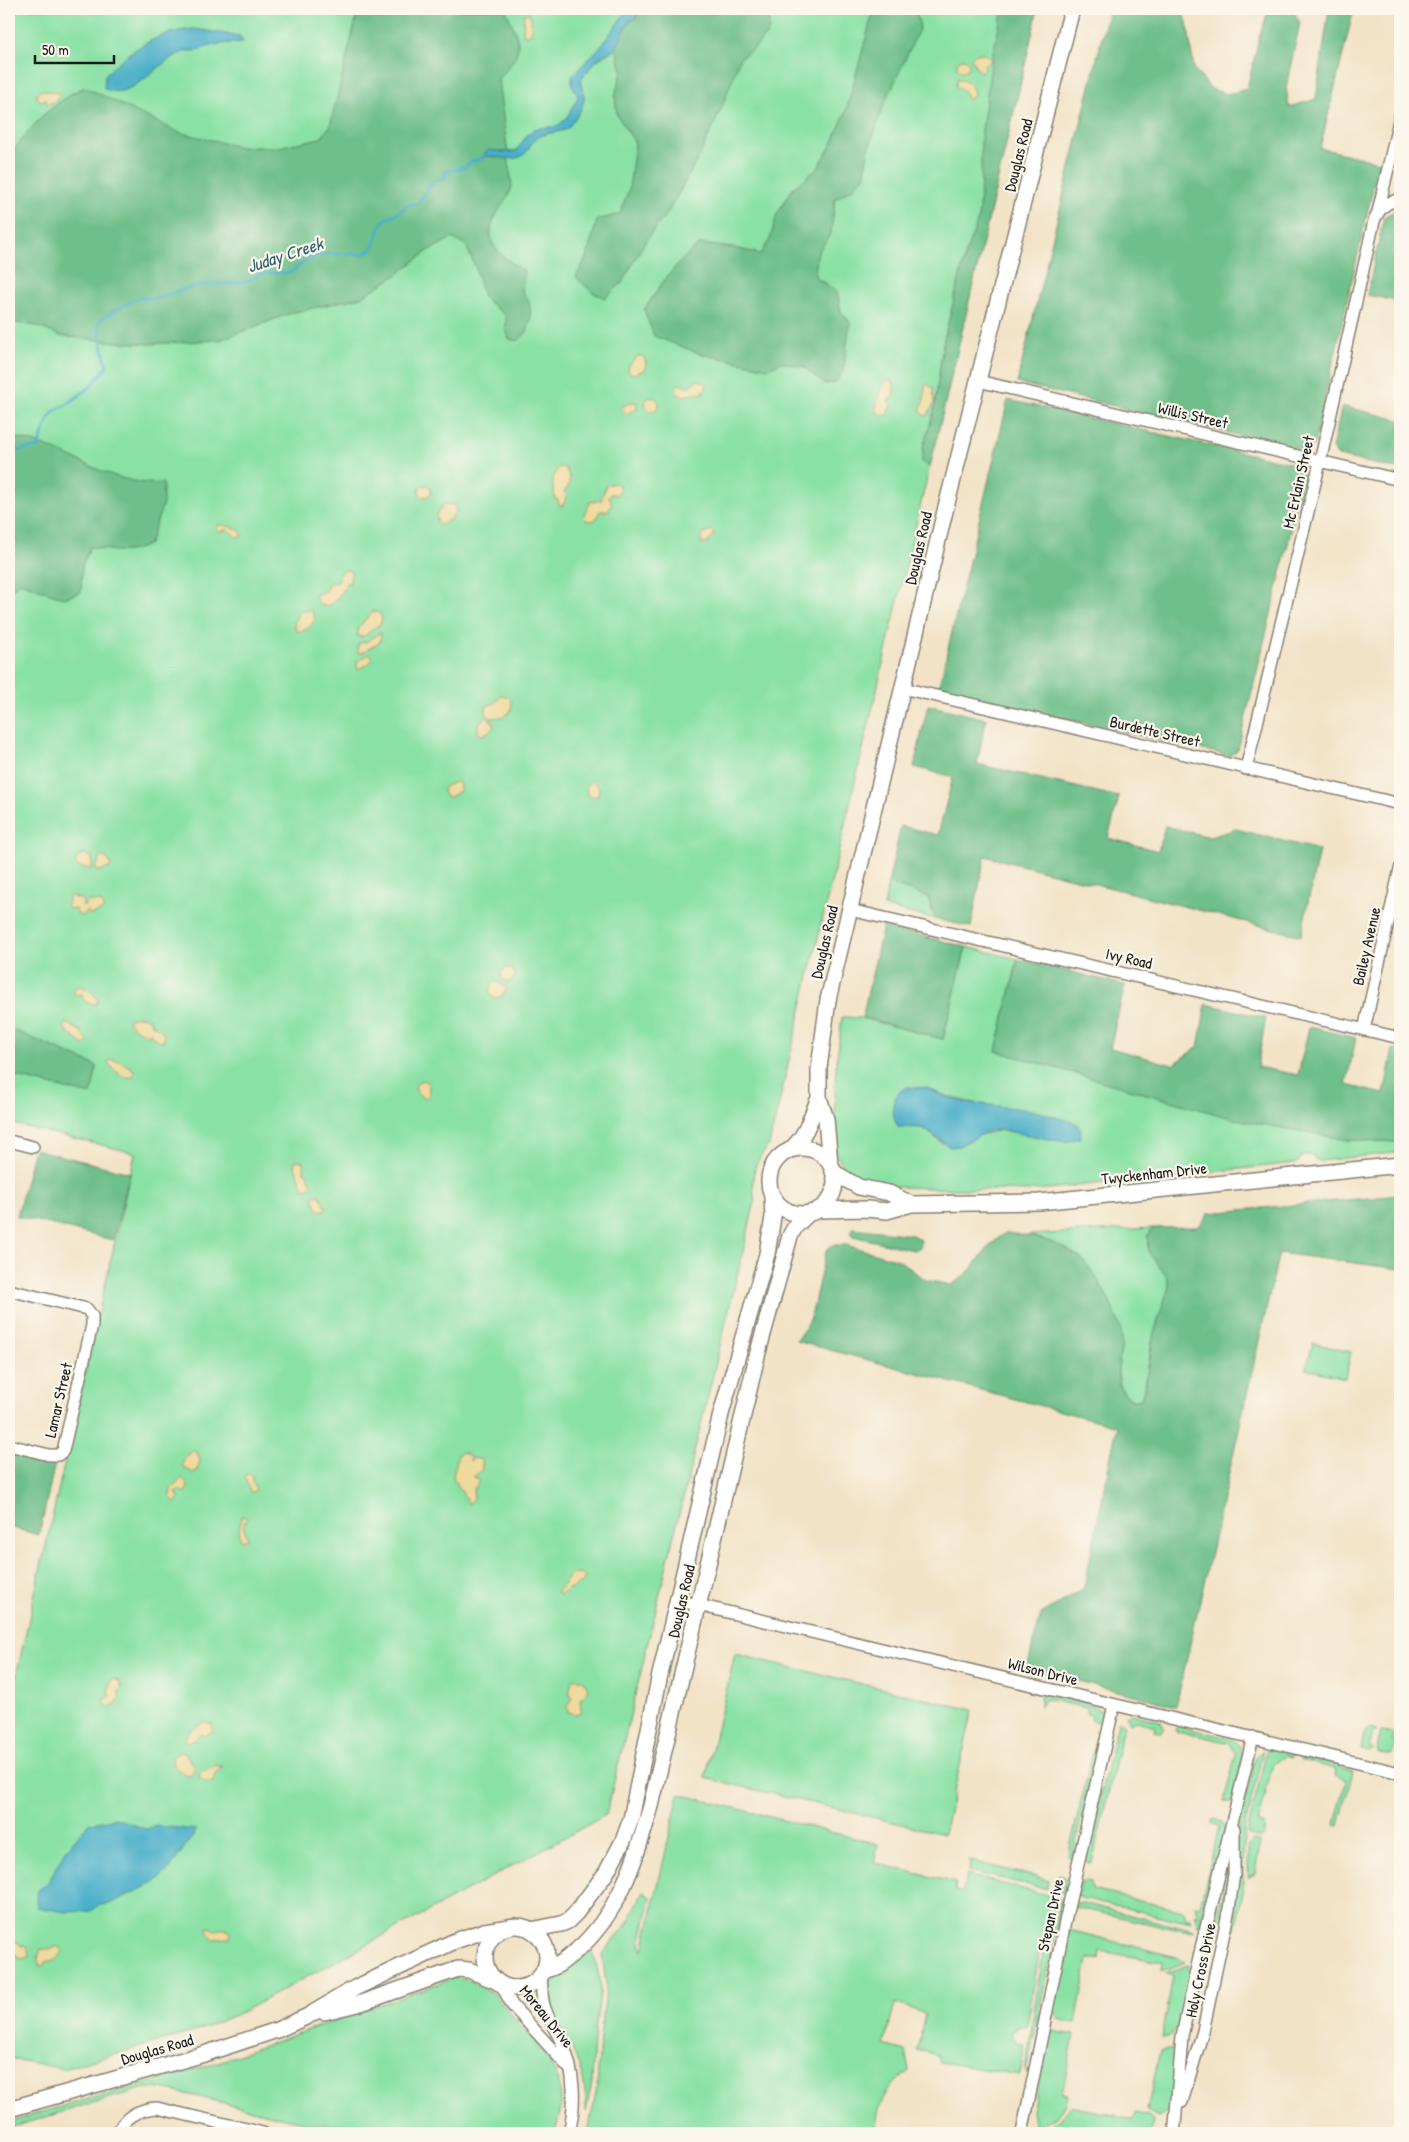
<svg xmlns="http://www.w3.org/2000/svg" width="1409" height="2142" font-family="'Patrick Hand',sans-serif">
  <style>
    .green { fill: #89e1a5; stroke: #527e60; fill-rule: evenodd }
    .forest { fill: #6ebf8a; stroke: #456e53 }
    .sand { fill: #eeda9e; stroke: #857b5d }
    .water { fill: #49afc9; stroke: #326672 }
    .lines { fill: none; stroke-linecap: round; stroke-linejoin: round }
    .stream { stroke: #49afc9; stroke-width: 3 }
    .minor-casing { stroke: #878072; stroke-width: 14 }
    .tertiary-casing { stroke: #878072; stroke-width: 18 }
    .minor { stroke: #fff; stroke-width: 11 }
    .tertiary { stroke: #fff; stroke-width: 15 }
    .labels { text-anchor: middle; stroke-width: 4.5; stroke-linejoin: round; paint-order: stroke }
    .street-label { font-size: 16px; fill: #1c1c1c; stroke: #fbf7ec }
    .water-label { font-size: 18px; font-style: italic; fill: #305e6a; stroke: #fbf7ec }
  </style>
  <rect width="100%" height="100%" fill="#fbf7ec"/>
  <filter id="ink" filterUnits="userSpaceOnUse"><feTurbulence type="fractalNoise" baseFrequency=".02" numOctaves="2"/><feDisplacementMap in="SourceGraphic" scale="10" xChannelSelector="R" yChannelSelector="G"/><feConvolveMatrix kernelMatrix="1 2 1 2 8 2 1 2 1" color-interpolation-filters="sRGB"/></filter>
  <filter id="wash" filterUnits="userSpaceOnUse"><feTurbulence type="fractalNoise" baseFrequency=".0096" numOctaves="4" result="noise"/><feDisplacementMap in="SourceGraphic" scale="20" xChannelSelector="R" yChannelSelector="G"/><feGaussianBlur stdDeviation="1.12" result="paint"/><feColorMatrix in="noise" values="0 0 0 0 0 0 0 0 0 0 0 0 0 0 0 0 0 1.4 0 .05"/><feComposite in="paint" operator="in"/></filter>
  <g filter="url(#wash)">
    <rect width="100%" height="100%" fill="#f2e3c7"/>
    <g class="green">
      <path d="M9,9H1038L769,1145C752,1165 751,1177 755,1202L606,1815L242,2012L200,2030L63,2069L9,2058V1707L135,1153L9,1123Z"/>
      <polygon points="888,883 928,897 935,919 884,907"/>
      <path d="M966,947L1018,959L996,1051L1348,1140L1400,1142V1152L1319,1161L1315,1159L1314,1155L1302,1156L1297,1163L1027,1191L900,1187L870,1184L855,1176L842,1166L836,1152L834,1134L836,1066L842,1017L862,1018L943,1039ZM927,1088C968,1108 1015,1106 1059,1118L1042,1137L1002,1130L942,1143L923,1128L913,1127Z"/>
      <path d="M1153,1228C1134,1255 1170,1264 1169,1286C1168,1301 1158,1321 1154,1335C1148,1356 1148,1378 1141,1399L1134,1401C1113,1389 1118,1367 1121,1348L1050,1242L1029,1235Z"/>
      <polygon points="1313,1343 1351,1352 1345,1378 1306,1369"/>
      <polygon points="735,1654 973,1710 944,1834 705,1778"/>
      <path d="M1043,1694C1059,1698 1099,1701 1105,1717L1072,1859L1068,1856L1100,1722L1091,1720L1092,1716L1086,1713L1087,1708L1045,1699L1040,1706V1697Z"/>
      <polygon points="1131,1714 1160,1721 1163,1725 1163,1730 1161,1732 1154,1731 1155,1726 1137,1721 1129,1723 1126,1716"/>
      <polygon points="1118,1722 1122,1723 1124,1726 1092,1862 1088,1863 1085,1859"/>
      <polygon points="1178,1726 1232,1739 1240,1746 1242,1759 1232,1802 1224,1801 1236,1754 1229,1743 1183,1732 1178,1733 1175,1729"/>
      <polygon points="1370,1728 1377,1730 1376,1732 1373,1732 1369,1747 1373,1749 1369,1751 1361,1749 1364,1733"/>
      <polygon points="1381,1731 1392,1733 1394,1735 1392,1741 1397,1742 1393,1755 1379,1753 1377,1750"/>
      <polygon points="1274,1748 1293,1753 1293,1755 1291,1758 1284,1756 1273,1764 1258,1824 1265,1826 1263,1836 1259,1838 1249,1835 1247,1833 1267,1749"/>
      <polygon points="1263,1750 1244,1830 1243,1892 1235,1930 1233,1930 1233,1926 1229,1922 1238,1829 1255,1758"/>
      <polygon points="1301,1755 1337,1764 1341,1768 1353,1771 1339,1826 1335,1825 1346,1780 1335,1775 1336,1769 1300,1760"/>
      <path d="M679,1794L878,1844L874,1863L956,1883L955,1891L962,1892L967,1875L1055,1897L1050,1924L1040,1946L1027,2027L1020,2026L1010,2033L1017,2042L1025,2044L1020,2075L940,2062L938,2055L917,2050L925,2014L895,2003L884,2045L905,2051L909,2071C886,2087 876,2105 876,2133H588L597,2087L600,2038L605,2001L606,1983L602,1954L627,1924L643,1892L651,1897L640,1943L643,1950Z"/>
      <polygon points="1214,1819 1222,1822 1225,1831 1199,1926 1197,1925 1195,1915 1198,1914 1196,1905 1200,1906 1219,1826 1213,1824 1211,1822"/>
      <polygon points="1230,1837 1230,1879 1218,1928 1216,1929 1214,1927 1226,1878"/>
      <polygon points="1252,1840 1259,1842 1260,1845 1255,1873 1248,1878 1248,1844"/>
      <polygon points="970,1861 1049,1880 1047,1889 969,1871"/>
      <polygon points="1061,1874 1067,1879 1064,1892 1062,1893 1052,1889 1055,1877"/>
      <polygon points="1085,1880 1091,1882 1092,1890 1185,1911 1187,1920 1190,1919 1191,1923 1082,1898 1077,1895 1080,1883"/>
      <polygon points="1060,1899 1063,1900 1026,2072 1025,2070 1044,1946 1054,1926"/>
      <polygon points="1075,1903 1082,1903 1195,1931 1188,1932 1074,1907"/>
      <path d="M1069,1930L1177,1957L1185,1962L1161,1971L1162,1962L1100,1951L1099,1959H1088L1076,2023C1065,2021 1056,2021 1053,2008Z"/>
      <path d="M589,1949L593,1952L600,1980V1994L594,2037L592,2082L586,2112C587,2068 570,2046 551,2008C545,1976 568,1968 589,1949Z"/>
      <path d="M1188,1965L1190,1973C1187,1993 1187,2036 1162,2038L1173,1975L1165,1973Z"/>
      <path d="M454,1978L472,1981L495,1995L545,2054L556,2074L561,2096V2108L555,2133H398C365,2126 335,2128 303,2122C254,2112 205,2096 154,2088H145L89,2104L9,2128V2123L28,2116L207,2066Z"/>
      <path d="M1052,2031L1074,2035L1062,2093L1067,2094C1065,2110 1056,2120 1040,2123L1043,2133H1032L1034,2122L1032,2111L1048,2034Z"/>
      <polygon points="1178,2044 1177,2072 1169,2111 1158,2117 1147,2111 1160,2050 1170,2049"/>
      <path d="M1070,2106L1133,2119L1135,2113L1149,2116L1153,2121L1151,2133H1047C1050,2120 1065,2118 1070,2106Z"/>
    </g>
    <g class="forest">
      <path d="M354,9H505C521,43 526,50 498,79L512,186C508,200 504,201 497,213C480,244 500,255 524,271L522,291L529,302L531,317L527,332L518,341L509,339L506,328V316L483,297L476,269L466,245L452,238L428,251L395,276L361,297L291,313L220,340L150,344L116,342L60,336L37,326L9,322V155L42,116L70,94L85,87L178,132L240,147H278L321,138L330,126L356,19Z"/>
      <path d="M641,9H770L768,32L757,46L740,58L724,102L700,155L668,212L646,240L622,283L605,298L592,292L576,277L587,256L597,220L620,214L629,189L635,143L617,115L615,96L622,70L616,48C620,40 623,28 630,21C635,17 637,15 641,9Z"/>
      <path d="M874,9H915L920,27L883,107L868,151L864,177L852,189L835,199L831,233L817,254L815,277L837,291L841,312L850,322L843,372L835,383L824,384L804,367L782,362L768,368L701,354L654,336L644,310C661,284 675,263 700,244L734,248L761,254L770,239L777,214L793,188L818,168L833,142L846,111Z"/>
      <polygon points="1003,9 1038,9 930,467 922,462 923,447 934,411 943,343 966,252 978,220 981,180 981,137 992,57"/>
      <polygon points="1109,9 1180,9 1187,22 1194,69 1211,89 1227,94 1247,89 1260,34 1269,9 1292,9 1300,23 1286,87 1289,107 1316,99 1329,9 1354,9 1320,148 1379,162 1314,445 1305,451 1017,383"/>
      <polygon points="1396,210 1400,211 1400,302 1367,295 1384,217"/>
      <polygon points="1008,400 1299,465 1304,478 1238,749 1230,756 938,690"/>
      <polygon points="1342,406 1400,420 1400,470 1338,456 1332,448"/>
      <path d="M9,437C64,443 106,487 163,483V504L149,544C127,556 114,550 90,547L82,566L81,592L64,598L20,582L9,592Z"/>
      <polygon points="928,705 986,719 977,764 1119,797 1108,838 1158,851 1165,826 1210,837 1236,829 1319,850 1301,936 985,856 971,927 935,919 928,897 888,883 901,826 938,835 953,777 914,767"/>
      <polygon points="883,926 966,947 943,1039 862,1018"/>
      <polygon points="1018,959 1125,985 1110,1048 1173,1065 1198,1047 1206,1004 1266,1018 1257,1067 1298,1075 1309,1027 1356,1038 1346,1085 1384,1094 1393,1049 1400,1051 1400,1142 1348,1140 1234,1119 996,1051"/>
      <polygon points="9,1028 97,1066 91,1095 9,1075"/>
      <polygon points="34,1149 130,1173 113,1240 17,1216"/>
      <path d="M1400,1195V1269L1279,1253L1176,1706L1027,1668L1041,1614L1084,1588L1117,1426L796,1341C801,1332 807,1327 811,1317L826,1250L832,1245H846L899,1260L925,1280L951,1285C974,1274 983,1247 1005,1233C1032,1235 1058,1241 1080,1258C1091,1266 1108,1297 1113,1309C1115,1316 1120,1324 1121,1331C1126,1355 1104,1385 1134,1401L1141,1399L1146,1384L1153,1336L1169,1286L1167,1277L1149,1253L1147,1236L1153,1228L1198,1227L1209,1213Z"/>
      <polygon points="853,1228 912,1235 921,1240 919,1248 913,1250 853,1236 850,1233"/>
      <polygon points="9,1452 55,1463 39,1535 9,1527"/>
    </g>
    <g class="sand">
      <path d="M524,14L528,13L531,17L532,30L528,36L523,34C524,28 523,17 524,14Z"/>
      <polygon points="981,53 988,56 991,61 984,65 983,71 981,72 977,69 971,58 974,55"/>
      <circle cx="963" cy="65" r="6"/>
      <path d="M957,79C967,78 974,86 974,96L968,100L964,91L956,86Z"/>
      <polygon points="41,90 59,93 60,95 55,102 47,104 46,99 41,101 37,98 37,93"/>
      <polygon points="637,356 643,356 646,362 645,370 632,374 629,372 628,367"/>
      <polygon points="698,380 707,384 703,393 683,396 676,393 676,387 679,384 689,386"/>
      <path d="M888,380L894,383V394L888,401L891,405L887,415L882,416L876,411C877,400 879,386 888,380Z"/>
      <polygon points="927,384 933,388 934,403 928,415 925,416 920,410 924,400 925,386"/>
      <circle cx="652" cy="404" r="7"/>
      <polygon points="632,402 637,402 637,409 628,413 623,412 622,406"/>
      <path d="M560,467L565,468L570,477L568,487L564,492L567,495L563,506L559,505L558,500L555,499C553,488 550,475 560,467Z"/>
      <polygon points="615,483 619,485 620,490 616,496 612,493 609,496 612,504 608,511 600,511 597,518 593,521 585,520 584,515 590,502 601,500 606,485"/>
      <circle cx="425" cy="491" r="6"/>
      <polygon points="444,504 454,504 456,511 451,519 439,526 436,515"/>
      <path d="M219,524C228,527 240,527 243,536L236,537L227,529L220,532L217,528Z"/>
      <polygon points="711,530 713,531 714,536 706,544 701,543 701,536"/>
      <polygon points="345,570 351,571 350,583 347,583 338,598 326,607 318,603 315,595 326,590 328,584 338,581 340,573"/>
      <path d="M303,610L312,611L315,619C312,626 305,633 297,631C291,624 297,614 303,610Z"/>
      <polygon points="373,611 379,613 382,617 381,623 363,637 358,636 358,628"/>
      <polygon points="381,632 380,642 360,654 358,653 358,644 367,641"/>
      <polygon points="370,654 373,657 370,663 359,669 357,668 357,661"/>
      <path d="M501,695L509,697C518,712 504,718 491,718L486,713V706L495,703Z"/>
      <polygon points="487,717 493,722 494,728 483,735 478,734 478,723"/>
      <polygon points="592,780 599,788 598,796 590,797 586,792 587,785"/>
      <polygon points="457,781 460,785 460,791 451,797 446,797 443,792 444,787"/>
      <polygon points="84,854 92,857 92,869 78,867 75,862 79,856"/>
      <polygon points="101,857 106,857 111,865 109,868 99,871 95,869"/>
      <polygon points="71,896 83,900 83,907 89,901 101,902 104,906 103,910 91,915 87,911 84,915 79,916 75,909 69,909 67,906 68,898"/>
      <circle cx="508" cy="975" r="7"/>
      <polygon points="493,982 498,982 507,988 503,995 495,999 489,992"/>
      <path d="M78,986C85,986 96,994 98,1001L96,1004L88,1003L82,998V994L75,995L73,990Z"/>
      <path d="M131,1017L143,1016L150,1020L151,1024C158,1027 167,1032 163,1041H159L151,1036L150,1032L148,1034C141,1033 131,1027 128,1021Z"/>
      <polygon points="66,1023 81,1031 82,1035 88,1041 84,1045 67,1032 64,1026"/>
      <path d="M110,1060L120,1061L134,1070L133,1077C122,1079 115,1071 108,1063Z"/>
      <path d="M423,1080L427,1082L429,1085V1095L426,1098C419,1096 414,1091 416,1083Z"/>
      <polygon points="296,1160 302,1161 304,1165 304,1171 307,1173 312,1184 309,1188 305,1189 302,1185 294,1164"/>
      <polygon points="316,1195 320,1195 326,1207 324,1211 318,1210 313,1197"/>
      <polygon points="193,1451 197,1452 200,1461 197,1471 193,1473 182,1466 185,1457"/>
      <polygon points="463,1452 471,1457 470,1461 474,1458 482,1460 482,1470 473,1477 478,1479 479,1482 473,1490 474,1498 469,1504 453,1477 458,1455"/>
      <polygon points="247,1473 253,1477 252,1482 256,1488 254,1492 250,1492 245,1477"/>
      <path d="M182,1478L187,1483L188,1488L184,1493L179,1490L176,1491L179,1498L175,1503L170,1497C170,1485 176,1485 182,1478Z"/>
      <polygon points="241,1516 247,1518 243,1526 248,1539 241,1541 239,1534"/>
      <polygon points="580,1573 585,1577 582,1584 577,1584 574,1588 570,1588 561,1595 556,1593 571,1575"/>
      <polygon points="577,1678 584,1681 588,1688 585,1695 580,1699 581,1712 576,1714 568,1712 567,1707 572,1697 569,1694 572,1680"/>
      <polygon points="115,1679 120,1682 122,1689 118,1692 120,1695 117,1703 109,1707 105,1705 105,1699 111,1696 108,1692 111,1680"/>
      <polygon points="204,1722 212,1724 213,1731 204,1736 200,1734 194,1741 187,1742 185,1739 189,1731"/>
      <path d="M179,1752H184L195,1766L192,1775L188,1776C182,1774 175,1767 172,1763V1758Z"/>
      <polygon points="216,1765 223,1767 215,1773 213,1782 205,1782 199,1777 200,1772"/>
      <path d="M210,1927L215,1930C222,1929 225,1927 231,1933L230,1938L213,1939L207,1931V1928Z"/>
      <polygon points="13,1941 19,1943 21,1946 27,1947 30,1957 20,1959 15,1953 12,1954 9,1952 9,1944"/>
      <path d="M57,1946L63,1951C61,1958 52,1961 45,1962L43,1966H39L38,1958L41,1949H51Z"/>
    </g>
    <g class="water">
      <path d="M628,9H641L636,18L630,21L625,29L616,48L597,60L581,79C580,85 583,89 584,95C586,106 573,121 567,129C558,133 549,132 540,136C533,139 531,145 527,151C519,164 497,156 485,156L483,159L481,156L489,150L504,152L516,151L528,134L534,129L557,126L566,119L577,99L578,96L572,85V76L601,46Z"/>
      <path d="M194,29L240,36L243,42C227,43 213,44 198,50C195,52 190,50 187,51C161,56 131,105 104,88L105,75C129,50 159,31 194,29Z"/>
      <path d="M907,1087L927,1088L944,1096L964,1102L1032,1110L1076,1123L1081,1130L1080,1138L1065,1142L1002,1130L989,1131L959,1146L950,1147L923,1128L898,1127C893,1118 890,1105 897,1095C898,1092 904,1089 907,1087Z"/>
      <path d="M116,1818L145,1829L159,1826L197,1830L170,1868L156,1882L109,1904L100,1905L91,1911L66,1912L37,1907C35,1896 36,1888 47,1884L65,1851L88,1824Z"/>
    </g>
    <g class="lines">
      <polyline class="stream" points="9,452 38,447 48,420 54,411 68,404 91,386 107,367 98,325 100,320 112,312 138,298 158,298 195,286 245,282 262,273 286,273 293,271 304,261 322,254 363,254 370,250 374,245 382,222 411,204 417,204 432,183 446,176 446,172 465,167 472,161 481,159 484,155"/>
    </g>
  </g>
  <g filter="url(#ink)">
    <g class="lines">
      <g class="minor-casing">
        <g id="minor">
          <polyline points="1378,212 1400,116"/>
          <polyline points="978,381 1400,480"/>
          <polyline points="902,688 1400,804"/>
          <path d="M1246,769L1320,462L1374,221C1379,209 1386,201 1400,200"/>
          <polyline points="850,910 1400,1038"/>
          <polyline points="1364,1030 1400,869"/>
          <polyline points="9,1141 33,1147"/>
          <polyline points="9,1290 87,1309 92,1316 92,1325 63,1451 58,1455 49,1455 9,1445"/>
          <polyline points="677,1600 1400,1773"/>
          <path d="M541,1974C542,1984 541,1995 544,2005C547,2018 556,2030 562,2043C575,2071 576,2104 569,2133"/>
          <polyline points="501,1984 512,2005 567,2066"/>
          <polyline points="1182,2102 1203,2031 1229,1909 1234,1874 1234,1829"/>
          <polyline points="1175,2125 1182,2036 1202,1944 1253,1737"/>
          <path d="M118,2133C124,2116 140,2109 157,2108L263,2133"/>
          <polyline points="1022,2133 1066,1917 1114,1705"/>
        </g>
      </g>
      <g class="tertiary-casing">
        <g id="tertiary">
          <circle cx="802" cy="1181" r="33"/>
          <path d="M790,1150C807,1136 810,1118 819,1098"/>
          <polyline points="830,1164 826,1119 819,1098 819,1068 828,1000 945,511 1072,9"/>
          <polyline points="833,1172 859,1187 889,1193 911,1204"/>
          <polyline points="818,1210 867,1209 887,1211 911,1204 1039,1202 1400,1165"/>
          <circle cx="516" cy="1957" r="31"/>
          <polyline points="531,1930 561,1924 568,1921 576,1913 606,1873 623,1841 631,1819 659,1679 721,1414 767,1254 773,1217 772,1196"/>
          <path d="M544,1970C557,1968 566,1959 576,1951C619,1914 636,1859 651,1806L757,1356L790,1236L795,1227L809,1213"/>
          <polyline points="324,2012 361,2003 458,1969 469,1970 496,1981"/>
          <polyline points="9,2109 204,2054 277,2030 308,2016 355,1988 455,1941 484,1931 504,1928"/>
        </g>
      </g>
      <use href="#minor" class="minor"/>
      <use href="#tertiary" class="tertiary"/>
    </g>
  </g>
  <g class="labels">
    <g class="street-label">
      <text transform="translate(1018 155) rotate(-76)" y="6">Douglas Road</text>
      <text transform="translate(1193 415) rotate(13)" y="6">Willis Street</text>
      <text transform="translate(1298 482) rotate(-77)" y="6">Mc Erlain Street</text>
      <text transform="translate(918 548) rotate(-77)" y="6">Douglas Road</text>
      <text transform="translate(1155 731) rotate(13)" y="6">Burdette Street</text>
      <text transform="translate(824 942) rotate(-77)" y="6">Douglas Road</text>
      <text transform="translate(1366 946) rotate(-77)" y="6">Bailey Avenue</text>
      <text transform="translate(1129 958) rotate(13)" y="6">Ivy Road</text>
      <text transform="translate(1154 1173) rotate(-6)" y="6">Twyckenham Drive</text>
      <text transform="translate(58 1400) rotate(-77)" y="6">Lamar Street</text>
      <text transform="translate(681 1601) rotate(-77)" y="6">Douglas Road</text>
      <text transform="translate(1043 1671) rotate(14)" y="6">Wilson Drive</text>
      <text transform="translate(1050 1915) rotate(-78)" y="6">Stepan Drive</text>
      <text transform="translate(1200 1970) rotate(-78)" y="6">Holy Cross Drive</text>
      <text transform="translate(547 2016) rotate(51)" y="6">Moreau Drive</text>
      <text transform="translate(157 2049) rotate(-16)" y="6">Douglas Road</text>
    </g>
    <g class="water-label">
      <text transform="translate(285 255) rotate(-18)" y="6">Juday Creek</text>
    </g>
  </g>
  <rect width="1409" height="2142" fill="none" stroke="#fbf7ec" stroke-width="30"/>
  <path d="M35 55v8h79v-8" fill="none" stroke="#1c1c1c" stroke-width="2.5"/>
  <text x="42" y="55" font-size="15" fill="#1c1c1c" stroke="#fbf7ec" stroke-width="4" paint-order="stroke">50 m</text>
</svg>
